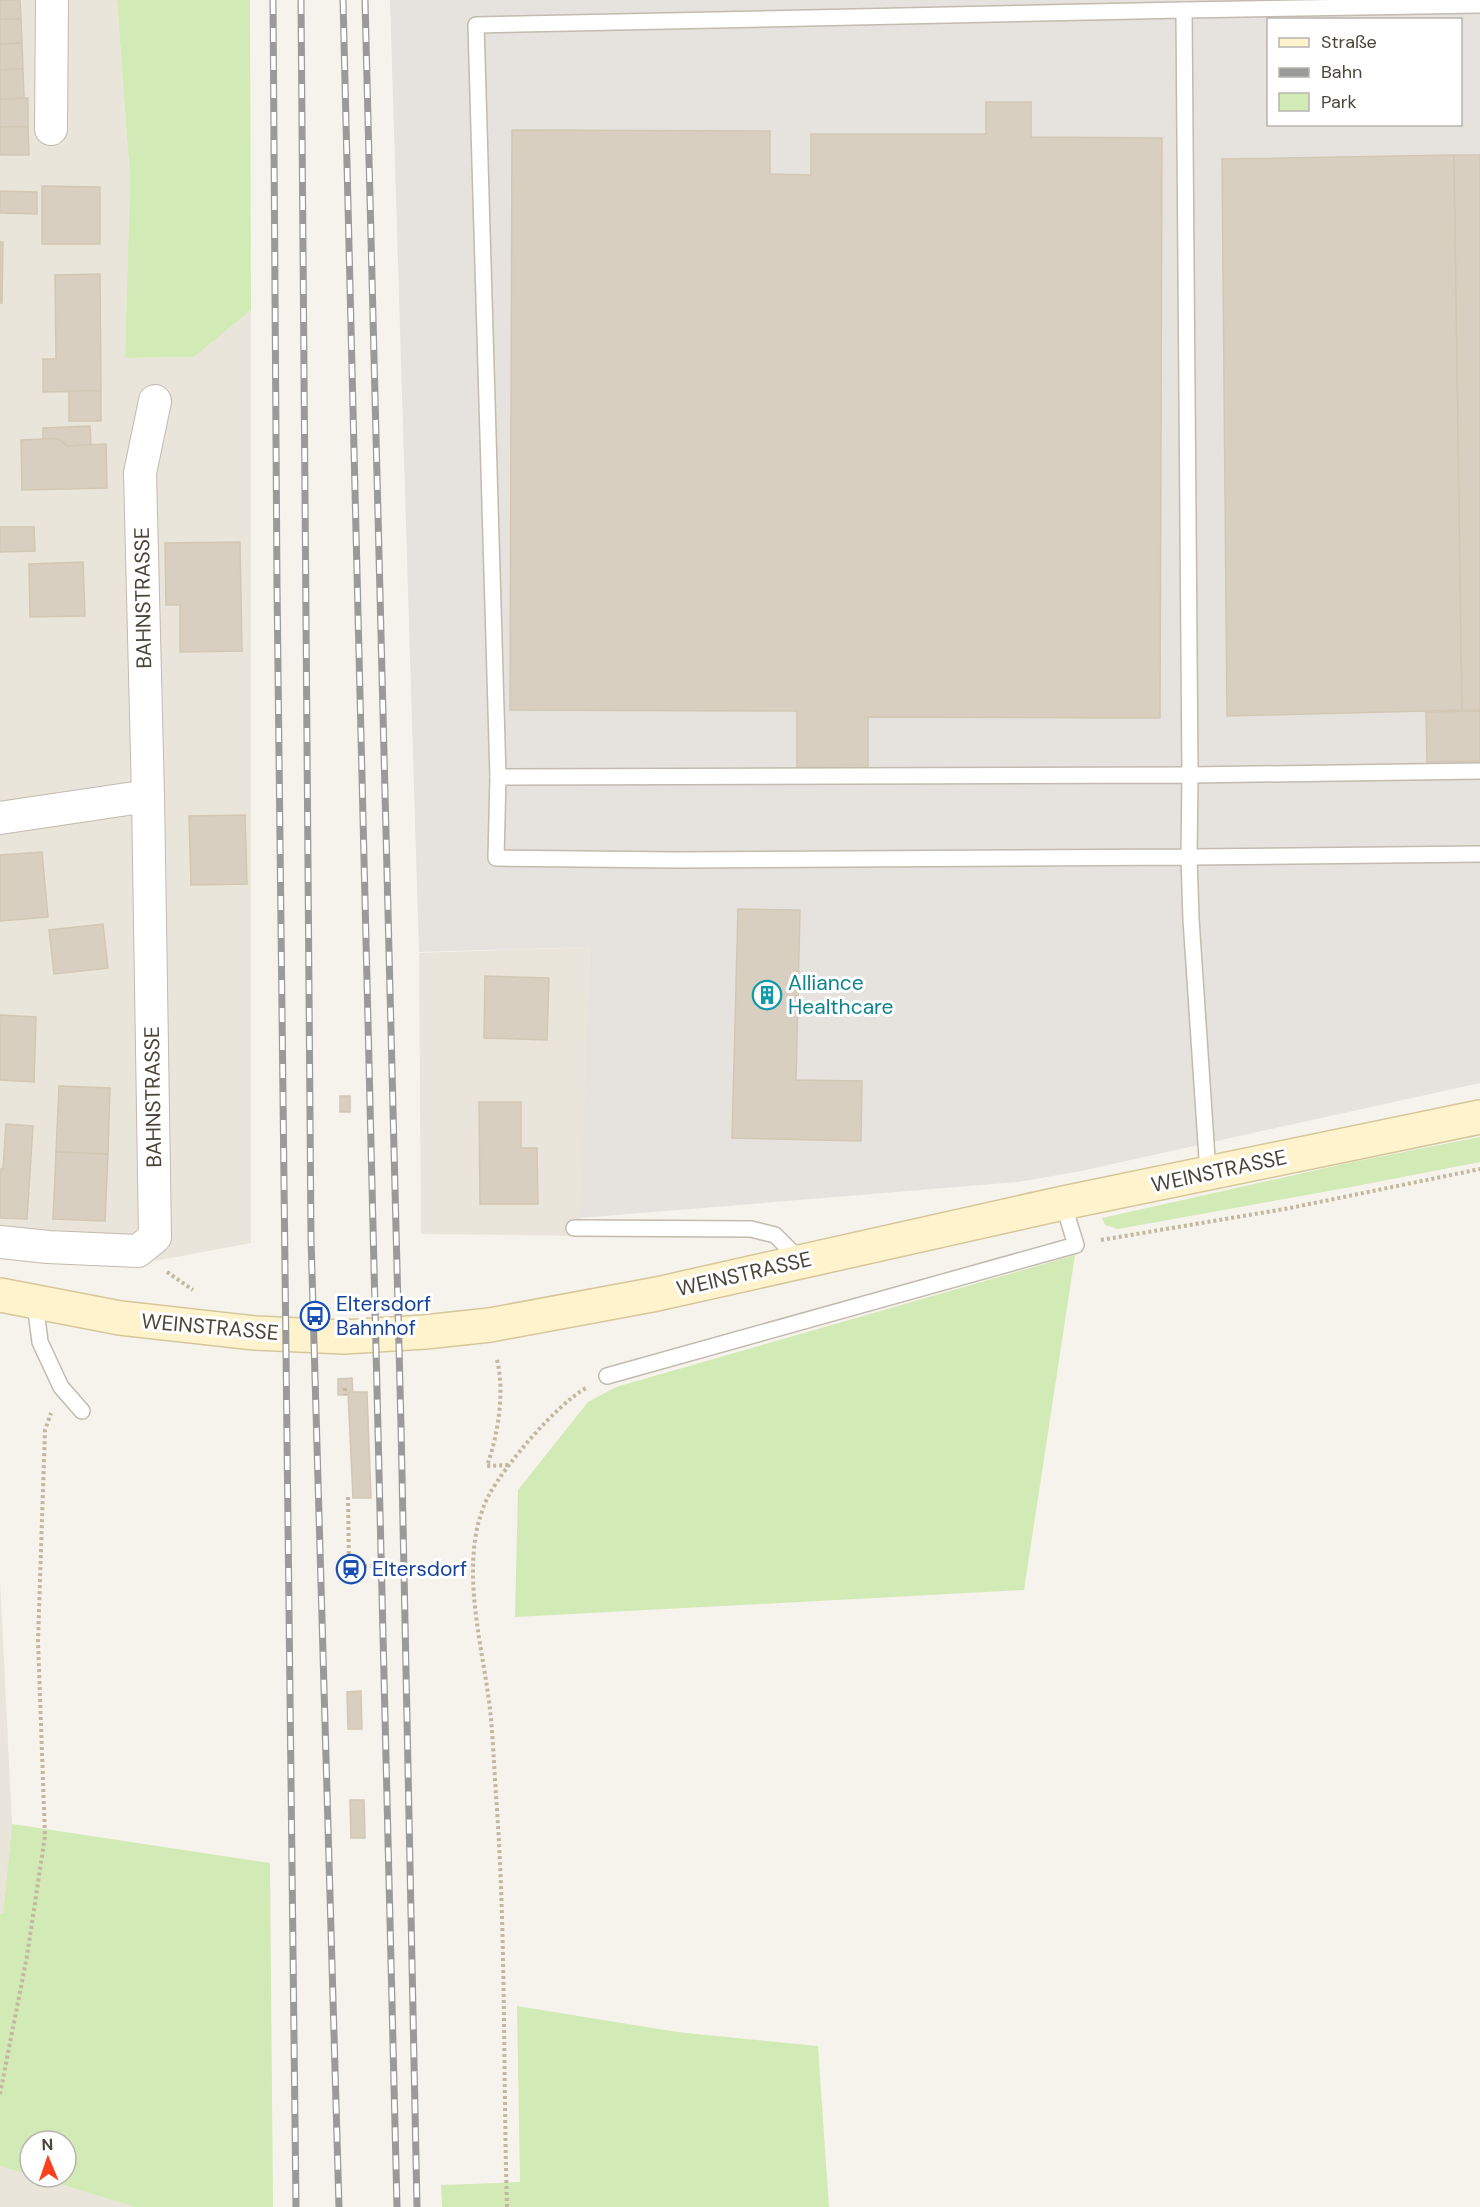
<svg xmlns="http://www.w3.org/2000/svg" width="1480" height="2207" font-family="'DM Sans',sans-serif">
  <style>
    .residential { fill: #eae5da }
    .industrial { fill: #e6e2dd; fill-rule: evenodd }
    .green { fill: #d2eab5 }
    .building { fill: #d8cfc1; stroke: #d3c7b4; stroke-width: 1.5 }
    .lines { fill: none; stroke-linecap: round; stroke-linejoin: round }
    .lane-casing { stroke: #c2bbae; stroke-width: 18 }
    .street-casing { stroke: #c2bbae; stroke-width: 34 }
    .secondary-casing { stroke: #d6c79b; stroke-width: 36 }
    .path { stroke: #c4b79f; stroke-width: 4; stroke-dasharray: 3 3; stroke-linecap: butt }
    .lane { stroke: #fff; stroke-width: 15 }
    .street { stroke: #fff; stroke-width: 32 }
    .secondary { stroke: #fff3cd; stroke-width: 33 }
    .rail-casing { stroke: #9a9a9a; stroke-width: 7 }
    .rail { stroke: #fff; stroke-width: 4.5; stroke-dasharray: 14; stroke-linecap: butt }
    .labels { text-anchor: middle; stroke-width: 6; stroke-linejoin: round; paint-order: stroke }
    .street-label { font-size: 21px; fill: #4b4439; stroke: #fff }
    .culture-label { font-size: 21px; fill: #0d838f; stroke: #fff; text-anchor: start }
    .transit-label { font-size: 21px; fill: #164399; stroke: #fff; text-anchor: start }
  </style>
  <rect width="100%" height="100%" fill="#f6f3ec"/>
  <g class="residential">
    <polygon points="0,0 117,0 130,179 125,358 194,357 251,310 251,1243 133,1265 0,1247"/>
    <polygon points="590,947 580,1236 421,1234 419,953"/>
    <polygon points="0,1579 12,1824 3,1915 0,1914"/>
    <polygon points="0,2166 30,2175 30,2177 37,2177 135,2207 0,2207"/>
  </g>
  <path class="industrial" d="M390,0H1480V1083L1081,1171L1018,1182L580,1218L590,947L419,952ZM1268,20H1460V124H1268Z"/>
  <g class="green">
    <polygon points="117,0 250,0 251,310 194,357 125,358 130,179"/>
    <polygon points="1480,1137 1480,1162 1351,1187 1118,1229 1105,1225 1102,1218 1348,1163"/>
    <polygon points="1075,1255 1024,1590 515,1617 518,1490 588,1402 616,1387"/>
    <polygon points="12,1824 270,1863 273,2207 135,2207 37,2177 66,2177 66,2141 30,2141 30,2175 0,2166 0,1914 3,1914"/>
    <polygon points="517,2006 677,2032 818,2046 829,2207 442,2207 441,2185 520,2182"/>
  </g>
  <g class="building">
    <polygon points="0,0 20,0 21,19 0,19"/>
    <polygon points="0,19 21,19 22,43 0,44"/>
    <polygon points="22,43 23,69 0,70 0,44"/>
    <polygon points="23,69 24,98 0,99 0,70"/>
    <polygon points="28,98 28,127 0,127 0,99"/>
    <polygon points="986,102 1031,102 1031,137 1162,138 1160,718 868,717 868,768 797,767 797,711 510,710 512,130 770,131 770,174 811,175 811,134 986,134"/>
    <polygon points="0,127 28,127 29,155 0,155"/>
    <polygon points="1454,155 1462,710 1227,716 1222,159"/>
    <polygon points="1454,155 1480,155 1480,710 1462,710"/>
    <polygon points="42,186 100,187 100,244 42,244"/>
    <polygon points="0,191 37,192 37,214 0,213"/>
    <polygon points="0,242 3,242 2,303 0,303"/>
    <polygon points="100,274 101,391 43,392 43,359 56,359 55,275"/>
    <rect x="69" y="391" width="32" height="30"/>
    <polygon points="90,426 91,445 67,446 59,439 43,439 43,428"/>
    <polygon points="43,439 59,439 67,446 106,444 107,488 22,490 21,440"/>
    <polygon points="0,527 34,527 35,551 0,552"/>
    <polygon points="240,542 242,651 180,652 180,605 166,605 165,543"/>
    <polygon points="83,562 85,616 30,617 29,564"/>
    <polygon points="1480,711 1480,761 1427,762 1426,712"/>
    <polygon points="245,815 247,884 191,885 189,816"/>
    <polygon points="42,852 48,917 0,921 0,855"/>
    <polygon points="738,909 800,910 796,1080 862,1081 861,1141 732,1138"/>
    <polygon points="103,924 108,968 54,974 49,930"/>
    <polygon points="485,976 549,978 547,1040 484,1038"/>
    <polygon points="0,1015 36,1017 34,1082 0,1080"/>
    <polygon points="59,1086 110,1088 108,1154 56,1152"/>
    <rect x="340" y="1096" width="10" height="16"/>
    <polygon points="479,1102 521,1102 521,1148 537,1148 538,1204 480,1204"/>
    <polygon points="6,1124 33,1126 27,1219 0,1218 0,1169 3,1169"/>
    <polygon points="56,1152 108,1154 105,1221 53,1219"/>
    <polygon points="352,1378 353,1395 338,1395 338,1379"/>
    <polygon points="348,1392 367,1392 371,1498 353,1498"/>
    <polygon points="361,1691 362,1729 348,1729 347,1692"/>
    <polygon points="350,1800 364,1800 365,1838 351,1838"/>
  </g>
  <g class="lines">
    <g class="lane-casing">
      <g id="lane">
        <polyline points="1480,5 1184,10 1190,775 1480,771"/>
        <polyline points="498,777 476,25 1184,10"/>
        <polyline points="1208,1173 1191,919 1189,857 677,860 496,858 498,777 1190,775 1189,857 1480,854"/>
        <polyline points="574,1228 751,1229 775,1235 800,1260"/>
        <polyline points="35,1303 40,1342 61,1387 82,1411"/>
        <polyline points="607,1376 1076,1245 1063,1203"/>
      </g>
    </g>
    <g class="street-casing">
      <g id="street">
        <polyline points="51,129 52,0"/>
        <polyline points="0,818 148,796"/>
        <polyline points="0,1242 48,1247 138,1251 155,1237 148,796 140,473 155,401"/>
      </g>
    </g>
    <g class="secondary-casing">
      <polyline id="secondary" points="0,1295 120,1318 255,1333 344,1337 425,1332 490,1325 657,1294 1063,1203 1480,1117"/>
    </g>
    <g class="path">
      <polyline points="1101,1240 1290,1208 1480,1169"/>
      <polyline points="167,1272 193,1290"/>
      <path d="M497,1360C505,1392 498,1435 487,1466L509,1465"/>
      <polyline points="345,1388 345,1395"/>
      <polyline points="348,1497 349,1566 374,1566"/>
      <polyline points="0,2094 27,1956 45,1836 38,1641 45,1430 51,1413"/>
      <path d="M507,2207C503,2070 506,1932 496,1795C494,1766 493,1737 490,1709C483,1649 464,1585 478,1524C481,1515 484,1503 489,1495C506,1464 556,1405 586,1388"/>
    </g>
    <use href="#lane" class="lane"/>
    <use href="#street" class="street"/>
    <use href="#secondary" class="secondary"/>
    <g class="rail-casing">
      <g id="rail">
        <polyline points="273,0 277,584 296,2207"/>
        <polyline points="301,0 311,1238 339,2207"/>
        <polyline points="343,0 397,2207"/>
        <polyline points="365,0 401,1426 417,2207"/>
      </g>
    </g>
    <use href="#rail" class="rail"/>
  </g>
  <defs>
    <g id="building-ring" transform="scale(1.5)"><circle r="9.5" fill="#fff" stroke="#0f9aa8" stroke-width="1.5"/><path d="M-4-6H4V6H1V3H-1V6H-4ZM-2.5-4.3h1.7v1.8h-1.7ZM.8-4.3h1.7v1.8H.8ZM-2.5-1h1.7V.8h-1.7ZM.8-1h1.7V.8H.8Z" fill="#0f9aa8"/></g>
    <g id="bus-ring" transform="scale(1.5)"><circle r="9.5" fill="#fff" stroke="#1a4fb4" stroke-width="1.5"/><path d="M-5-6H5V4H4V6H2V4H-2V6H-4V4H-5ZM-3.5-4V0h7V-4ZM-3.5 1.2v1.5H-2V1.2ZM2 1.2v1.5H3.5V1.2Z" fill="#1a4fb4"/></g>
    <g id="station-ring" transform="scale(1.5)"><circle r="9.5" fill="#fff" stroke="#1a4fb4" stroke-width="1.5"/><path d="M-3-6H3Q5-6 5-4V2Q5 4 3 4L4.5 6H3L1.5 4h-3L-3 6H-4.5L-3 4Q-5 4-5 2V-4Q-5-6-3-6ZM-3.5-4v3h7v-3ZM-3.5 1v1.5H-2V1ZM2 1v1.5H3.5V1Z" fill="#1a4fb4"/></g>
  </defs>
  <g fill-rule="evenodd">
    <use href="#building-ring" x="767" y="995"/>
    <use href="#bus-ring" x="315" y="1316"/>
    <use href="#station-ring" x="351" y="1569"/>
  </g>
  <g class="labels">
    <g class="street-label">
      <text transform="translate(143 598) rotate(-91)" y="7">BAHNSTRASSE</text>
      <text transform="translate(153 1097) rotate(-91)" y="7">BAHNSTRASSE</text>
      <text transform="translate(1219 1171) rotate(-12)" y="7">WEINSTRASSE</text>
      <text transform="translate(744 1274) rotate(-13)" y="7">WEINSTRASSE</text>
      <text transform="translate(210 1327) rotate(5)" y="7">WEINSTRASSE</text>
    </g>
    <g class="culture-label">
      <text x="788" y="990">Alliance<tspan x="788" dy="24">Healthcare</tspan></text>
    </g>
    <g class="transit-label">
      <text x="336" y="1311">Eltersdorf<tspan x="336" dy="24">Bahnhof</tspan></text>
      <text x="372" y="1576">Eltersdorf</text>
    </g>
  </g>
  <rect x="1267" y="18" width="195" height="108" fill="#ffffff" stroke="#b7b4b0" stroke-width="1.5"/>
  <rect x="1279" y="38" width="30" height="9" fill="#fff3cd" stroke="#b7b4b0" stroke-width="1.5"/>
  <text x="1321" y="48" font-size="18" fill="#4b4439">Straße</text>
  <rect x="1279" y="68" width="30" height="9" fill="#9a9a9a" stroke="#b7b4b0" stroke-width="1.5"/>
  <text x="1321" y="78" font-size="18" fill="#4b4439">Bahn</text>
  <rect x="1279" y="93" width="30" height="18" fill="#d2eab5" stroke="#b7b4b0" stroke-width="1.5"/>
  <text x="1321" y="108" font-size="18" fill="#4b4439">Park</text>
  <g transform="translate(48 2159) rotate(358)"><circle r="28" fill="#ffffff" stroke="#b7b4b0" stroke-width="1.5"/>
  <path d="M0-4.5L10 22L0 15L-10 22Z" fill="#fc3f1d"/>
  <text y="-9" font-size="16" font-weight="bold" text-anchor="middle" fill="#4b4439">N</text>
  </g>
</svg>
